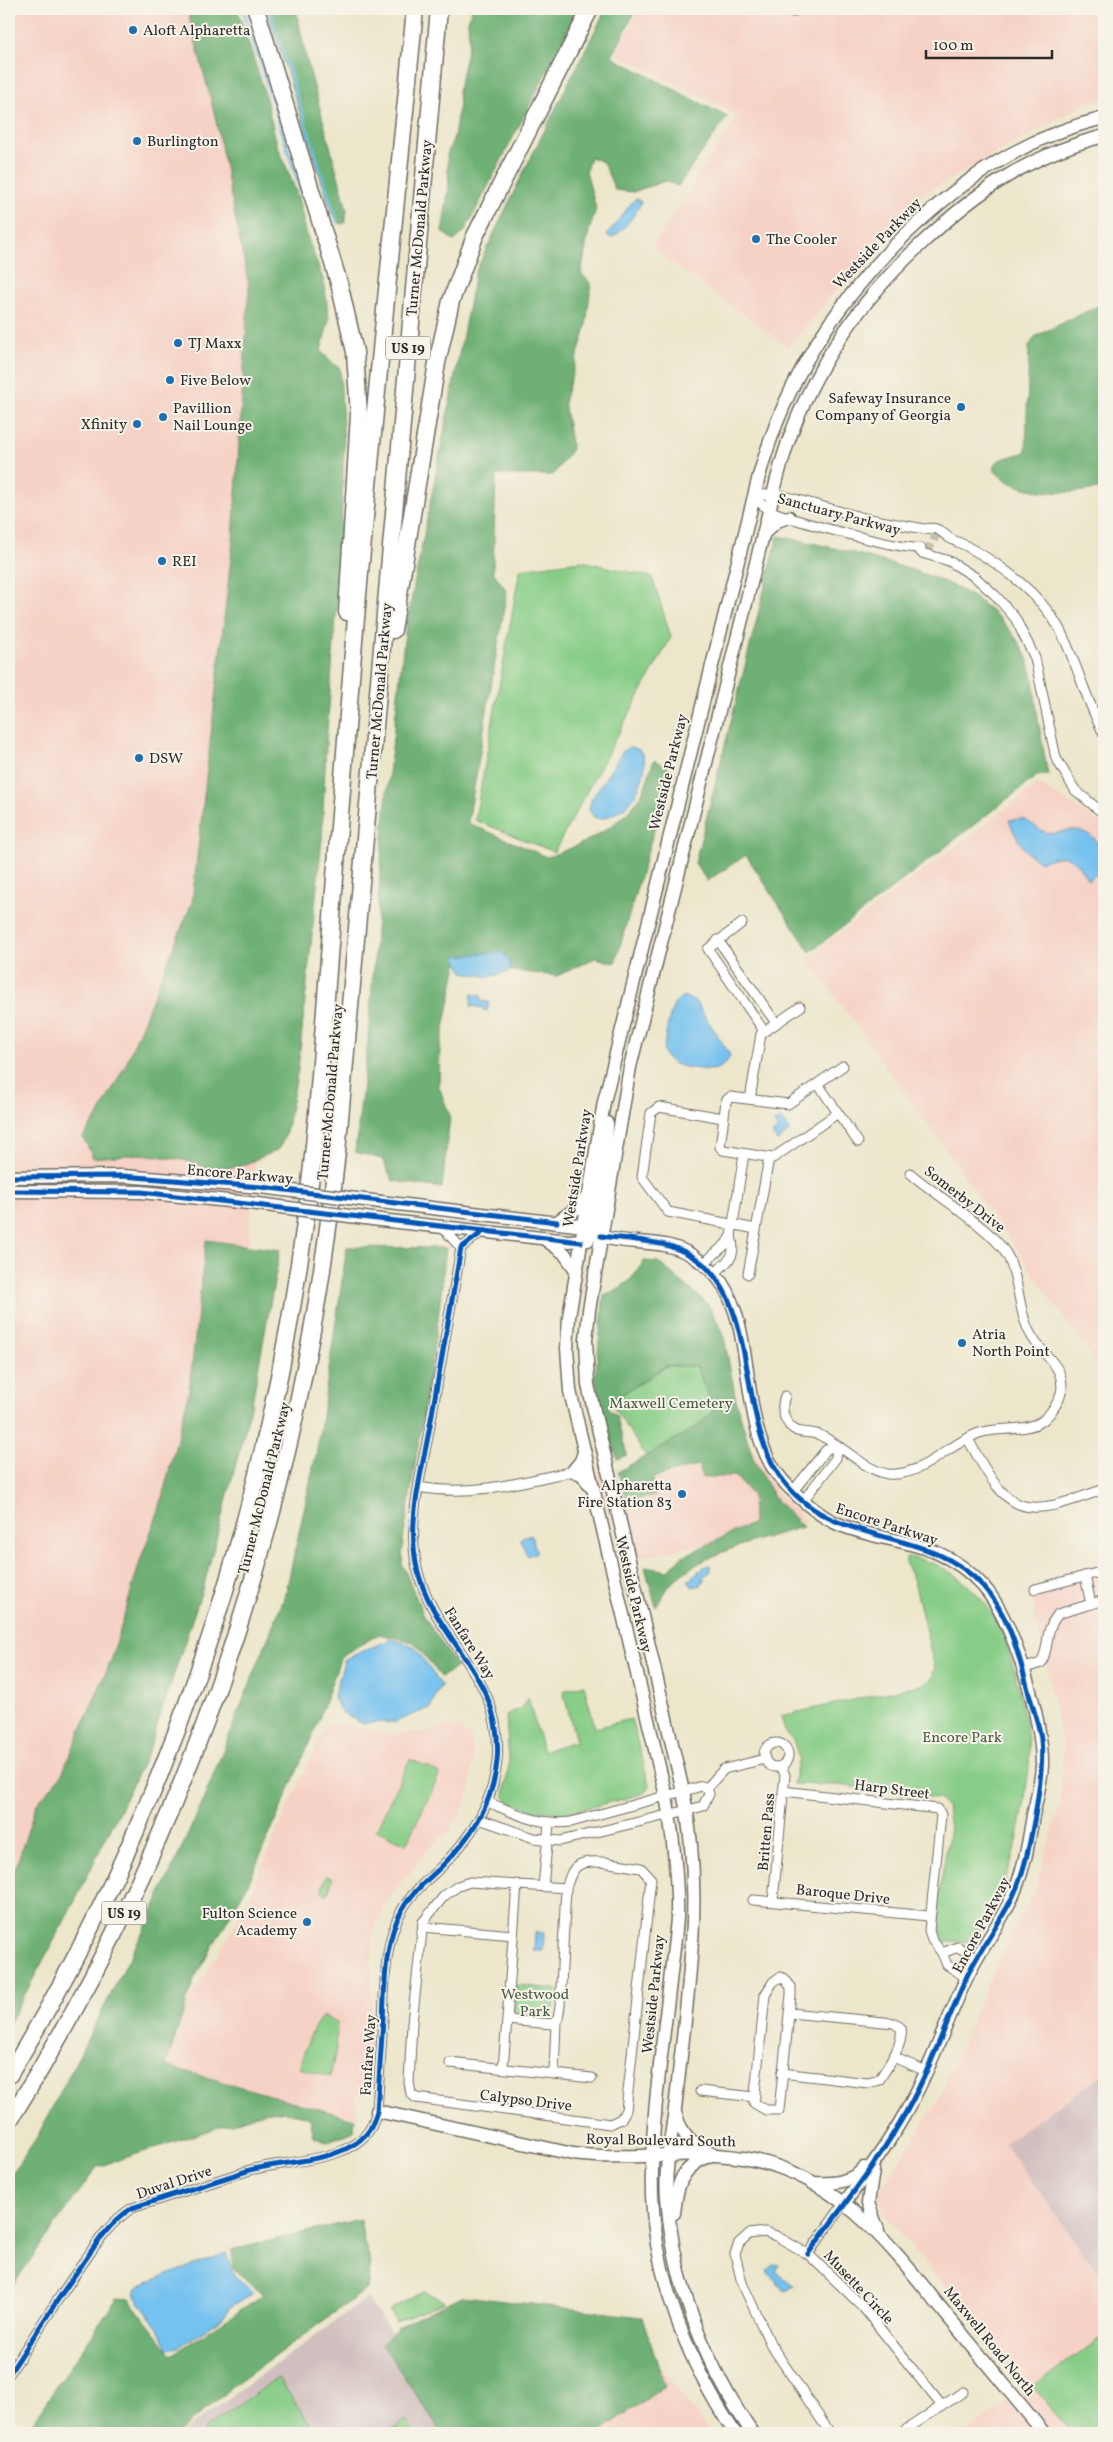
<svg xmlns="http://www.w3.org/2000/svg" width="1113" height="2442" font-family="Vollkorn,serif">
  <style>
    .built { fill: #f6d1c5 }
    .industrial { fill: #d1bfbf }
    .green { fill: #88cd87; stroke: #5a7c59 }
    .forest { fill: #6eb074; stroke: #4c6e50 }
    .water { fill: #75c1ef; stroke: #50768d }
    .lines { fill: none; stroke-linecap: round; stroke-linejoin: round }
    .stream { stroke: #75c1ef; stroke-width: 2.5 }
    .street-tunnel { stroke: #c5c1aa; stroke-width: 9; stroke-dasharray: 9 4.5; stroke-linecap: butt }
    .street-casing { stroke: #6f6c63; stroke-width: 11 }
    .secondary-casing { stroke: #6f6c63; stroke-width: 15 }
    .highway-casing { stroke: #6f6c63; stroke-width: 19 }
    .street { stroke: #fff; stroke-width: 9 }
    .secondary { stroke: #fff; stroke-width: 12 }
    .highway { stroke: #fff; stroke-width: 16 }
    .secondary-bridge-casing { stroke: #6f6c63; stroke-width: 15; stroke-linecap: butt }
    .secondary-bridge { stroke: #fff; stroke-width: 12 }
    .cycleway-casing { stroke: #f7f3e8; stroke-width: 8 }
    .cycleway { stroke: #0057b8; stroke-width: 5 }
    .poi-dot { fill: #1f6fb2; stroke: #f7f3e8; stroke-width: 2 }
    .labels { text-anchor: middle; stroke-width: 4; stroke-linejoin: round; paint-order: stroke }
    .shield { fill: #f7f3e8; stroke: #686764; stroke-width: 1 }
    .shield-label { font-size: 14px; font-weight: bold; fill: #2b2b2b }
    .poi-label { font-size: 15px; fill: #2b2b2b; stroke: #f7f3e8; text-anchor: start }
    .street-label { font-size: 15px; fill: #2b2b2b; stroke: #f7f3e8 }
    .park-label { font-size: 15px; fill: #475c47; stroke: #f7f3e8 }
  </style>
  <rect width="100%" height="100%" fill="#f7f3e8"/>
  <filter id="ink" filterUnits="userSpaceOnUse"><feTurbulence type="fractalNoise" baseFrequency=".02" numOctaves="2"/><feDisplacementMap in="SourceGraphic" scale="10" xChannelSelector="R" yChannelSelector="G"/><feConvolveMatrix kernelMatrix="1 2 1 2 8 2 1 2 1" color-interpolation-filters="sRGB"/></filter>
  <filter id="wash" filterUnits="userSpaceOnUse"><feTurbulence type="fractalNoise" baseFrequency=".0096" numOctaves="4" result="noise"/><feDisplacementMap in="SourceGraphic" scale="20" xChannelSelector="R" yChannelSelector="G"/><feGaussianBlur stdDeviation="1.12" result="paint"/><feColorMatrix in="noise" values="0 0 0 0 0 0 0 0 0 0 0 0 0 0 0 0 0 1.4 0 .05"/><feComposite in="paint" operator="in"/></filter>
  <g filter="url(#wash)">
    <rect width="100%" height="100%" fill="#ece6ca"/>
    <g class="built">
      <polygon points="9,9 196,9 296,291 272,905 249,1239 200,1518 9,1980"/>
      <polygon points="639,9 1104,9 1104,98 1087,103 914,199 788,347 652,248 738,115 616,54"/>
      <polygon points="1039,784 1104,825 1104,1374 935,1134 807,958"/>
      <polygon points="753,1449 776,1491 806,1522 638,1558 578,1465 631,1487"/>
      <polygon points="1104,1558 1104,2074 1004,2143 1104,2282 1104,2336 1033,2386 1071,2433 965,2433 1032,2386 884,2215 877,2195 936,2105 991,1975 1035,1890 1060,1805 1063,1748 1030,1590"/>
      <polygon points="340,1723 386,1734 423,1732 446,1726 459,1728 471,1738 473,1756 470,1789 464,1806 448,1832 430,1847 388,1899 373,1932 371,1977 372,2025 367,2084 356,2095 357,2117 282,2101 168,2065 189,2000 243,1913 276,1833 326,1725"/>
      <polygon points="662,2368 710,2433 569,2433"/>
    </g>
    <g class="industrial">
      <polygon points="1104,2074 1104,2282 1004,2143"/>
      <polygon points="367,2298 462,2433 181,2433"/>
    </g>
    <g class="green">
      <polygon points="581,561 652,577 671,637 554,852 475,820 520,569"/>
      <polygon points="667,1366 696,1366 715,1410 696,1427 646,1456 610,1402"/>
      <path d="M906,1557C942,1560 972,1584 992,1613C1010,1638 1027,1720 1029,1751C1030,1764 1028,1777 1026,1789C1022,1825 1013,1862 999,1896C993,1912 982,1927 973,1942L940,1941L934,1924L950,1828L947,1808L939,1799L917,1795L838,1785L793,1784L799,1759L793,1740L785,1731L781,1716L924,1684L931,1679L935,1669L914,1581L906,1565Z"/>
      <polygon points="584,1685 595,1728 631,1719 649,1785 647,1790 642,1794 564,1814 528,1809 508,1801 504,1795 509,1765 506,1715 521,1708 528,1698 543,1751 576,1741 563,1691"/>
      <polygon points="410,1759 440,1773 406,1844 376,1830"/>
      <polygon points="326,1876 333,1878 327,1894 321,1892"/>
      <polygon points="516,1985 556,1989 553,2020 513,2016"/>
      <path d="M325,2016L337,2022L336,2050L330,2077L299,2068C303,2056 314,2018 325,2016Z"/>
      <polygon points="424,2291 445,2302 396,2322 389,2310"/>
      <polygon points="1104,2336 1104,2433 1071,2433 1033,2386"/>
      <polygon points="278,2378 317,2433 207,2433 204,2429"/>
      <polygon points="406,2420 415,2433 386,2433"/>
    </g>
    <g class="forest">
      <polygon points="187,9 237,9 263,87 277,144 297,194 308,239 324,282 329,319 321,351 331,362 340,368 344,448 339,579 326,744 322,839 298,1069 286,1133 279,1149 239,1167 208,1168 184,1160 141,1154 93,1158 83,1137 99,1114 126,1064 192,902 233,540 249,286 215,116"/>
      <polygon points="267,9 298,9 297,14 306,57 347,209 345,223 340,224 332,213"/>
      <polygon points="472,9 579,9 465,231 454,241 442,232 449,187 447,155 454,137 459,104 458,92 469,41 468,21"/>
      <path d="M606,9H636L612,57L727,117L678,186L665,181L633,192L615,190L603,162L590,157L586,171L596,209L589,231L581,274L591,283L586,327L564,402L572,449L553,475H496L493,572L507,591L468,823L547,857C578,847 615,829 636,803C645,792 649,773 654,760L668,767L664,795L615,963L595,958L557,976L457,964L440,1048L439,1087L450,1116L442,1188L393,1181L382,1159L355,1152L368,1041L385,810L405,632L475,273L523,173Z"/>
      <path d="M1104,303V488C1071,494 1017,498 993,469L995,463C1004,456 1015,457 1026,451L1029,346L1036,336Z"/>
      <path d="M778,536C810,542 840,549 871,558C932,575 995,592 1026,656C1033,671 1034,688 1036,704C1039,728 1044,751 1048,775L1037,776L810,952L746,855L707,881L695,863Z"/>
      <polygon points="206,1240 280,1250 252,1403 205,1581 148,1752 75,1901 9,2024 9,1888 36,1805 61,1776 112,1658 140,1561 159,1510 189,1392"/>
      <polygon points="347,1247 446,1248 438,1320 403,1540 402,1564 424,1616 457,1667 441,1677 414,1642 379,1634 341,1656 316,1727 248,1884 194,1979 166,2066 355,2119 354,2131 326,2142 314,2137 310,2118 292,2113 268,2111 97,2167 9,2290 9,2178 37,2137 145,1928 200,1808 285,1596 317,1450"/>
      <path d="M644,1261L658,1262L707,1303L723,1332L737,1405L753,1458L775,1499L803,1527C764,1538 698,1554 671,1584C665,1591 661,1600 656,1607L645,1567L668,1571L681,1557L753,1523L752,1495L735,1476L702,1478L699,1465L653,1478L655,1495L628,1501L618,1472L696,1427L715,1410L696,1366H666L610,1402L608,1409L616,1415L627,1455L617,1459L595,1380L604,1295C624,1288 633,1279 644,1261Z"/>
      <polygon points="360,2219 364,2242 371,2262 367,2289 232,2387 178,2433 25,2433 117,2298 129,2299 172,2355 263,2295 233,2268 232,2250"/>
      <polygon points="462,2296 642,2317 665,2386 598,2433 442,2433 382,2344 398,2327"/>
    </g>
    <g class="water">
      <path d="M637,199L641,202C636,215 623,231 611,238L607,235L633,201Z"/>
      <path d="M629,747C657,748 641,789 631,801C624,810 612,815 601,819L594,817L589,810L591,800L623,751Z"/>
      <path d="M1022,819C1032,822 1038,831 1049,833C1057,835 1064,830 1072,830C1085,829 1101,841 1104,854C1105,858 1104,865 1104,869L1088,880C1072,855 1068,852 1040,862C1024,853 1016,838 1009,820Z"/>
      <polygon points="501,952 509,959 511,971 489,977 463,972 455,956"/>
      <polygon points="472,994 481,996 481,1001 489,1002 487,1011 483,1010 483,1008 471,1006"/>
      <path d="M683,996L696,1002L730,1055C727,1064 720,1069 711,1070C695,1068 667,1069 663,1050C667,1035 668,1003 683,996Z"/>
      <polygon points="781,1119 790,1131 777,1141 772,1134 778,1129 774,1123"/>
      <polygon points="531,1535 537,1552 527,1556 521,1540 522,1537"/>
      <polygon points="710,1565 711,1571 703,1577 704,1581 701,1582 701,1585 692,1587 688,1580 693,1578 693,1575 698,1574 698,1571 703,1570 703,1567"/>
      <polygon points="391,1639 414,1646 441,1685 430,1708 395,1722 361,1723 340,1711 334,1696 345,1659"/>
      <polygon points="535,1932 544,1933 543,1951 534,1951"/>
      <polygon points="226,2253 234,2275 254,2293 230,2307 221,2319 179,2347 168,2349 161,2333 135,2296 135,2290 148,2282"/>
      <polygon points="774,2264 779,2265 775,2271 794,2287 785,2291 777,2285 767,2270"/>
    </g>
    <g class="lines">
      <g class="stream">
        <polyline points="243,9 303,198"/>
        <polyline points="269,9 337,222"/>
      </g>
    </g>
  </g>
  <g filter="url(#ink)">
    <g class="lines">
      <g class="street-tunnel">
        <polyline points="931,535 939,538"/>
        <polyline points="925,547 937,551"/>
      </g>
      <g class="street-casing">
        <g id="street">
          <polyline points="793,12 794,9"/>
          <path d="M753,497L773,493L864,518L924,529C937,527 938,529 948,537C953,541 962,543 968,547C1002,565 1040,594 1059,628C1077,662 1086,701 1104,734"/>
          <path d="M753,497C758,501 763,506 768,509C784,519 903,550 921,548"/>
          <polyline points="917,548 922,553 949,561 975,577 996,596 1015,618 1035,658 1056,758 1075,790 1104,814"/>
          <polyline points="742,923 708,949 764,1031"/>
          <polyline points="718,940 776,1023"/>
          <polyline points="818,1084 858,1142"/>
          <polyline points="750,1099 761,1034 800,1007"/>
          <polyline points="838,1113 773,1158 723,1150 720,1147 726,1101 730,1097 788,1104 843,1066"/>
          <polyline points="723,1118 659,1107 651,1113 642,1177 668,1212 756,1229"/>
          <polyline points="441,1226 461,1248"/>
          <polyline points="703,1264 726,1244 731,1236 744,1154"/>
          <path d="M714,1274C729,1260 737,1258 731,1236"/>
          <polyline points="748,1274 769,1158"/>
          <path d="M785,1396C780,1408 784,1425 797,1431C803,1433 809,1432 816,1434C822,1435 827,1439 832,1442C849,1452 868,1471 888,1474C923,1477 948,1444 979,1433C1000,1426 1023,1433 1042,1421C1050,1415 1059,1402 1061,1393C1067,1366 1041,1355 1031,1335C1018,1312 1020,1283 1009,1259C996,1230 937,1197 910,1173"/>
          <path d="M968,1439C1010,1517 1021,1520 1104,1489"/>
          <path d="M419,1487C471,1497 523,1482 573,1471"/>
          <polyline points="793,1491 826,1450 837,1445 836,1458 803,1501"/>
          <polyline points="1085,1576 1091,1604"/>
          <polyline points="1035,1589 1104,1571"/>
          <path d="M1022,1669L1041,1663C1051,1645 1043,1633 1058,1614L1104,1600"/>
          <circle cx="776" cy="1755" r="12"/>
          <polyline points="707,1788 724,1769 765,1759"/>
          <polyline points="783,1791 938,1809 941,1815 929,1931 932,1940 942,1953"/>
          <path d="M479,1819L534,1838L560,1841L696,1808L703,1806L709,1794L707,1788L702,1786L571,1822C539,1826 517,1814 488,1802"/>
          <path d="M517,1884L507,2020L552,2024L558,2019L560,2006L566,1888C569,1880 571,1869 579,1865C591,1857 627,1866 641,1868L651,1879L626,2110L621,2119L610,2124L416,2098L411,2094L409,2082L412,2023L423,1922L444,1896L458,1886L470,1882L566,1888"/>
          <polyline points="543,1887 549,1824"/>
          <polyline points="753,1900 929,1916"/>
          <polyline points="773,1901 785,1775 781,1766"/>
          <polyline points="423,1927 513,1935"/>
          <polygon points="780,1977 784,1978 791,1987 791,1995 779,2110 766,2110 754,2103 765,1995 773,1982"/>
          <polyline points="967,1978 947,1965 942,1953 958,1947 976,1958"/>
          <polyline points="893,2057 926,2071"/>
          <polyline points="450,2063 592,2078"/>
          <polyline points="503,2068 507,2020"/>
          <path d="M782,2073L868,2083L879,2080C888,2066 904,2045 901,2028L894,2023L790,2013"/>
          <polyline points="554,2074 556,2022"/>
          <polyline points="700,2091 755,2097"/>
          <polyline points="808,2254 845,2202"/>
          <path d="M9,2374C33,2338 56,2301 81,2266C96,2244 109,2223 132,2208L250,2170C286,2160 348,2163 370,2129C373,2124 375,2117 377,2111C379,2080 381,2049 383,2019C385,1984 384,1941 402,1910C411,1894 426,1881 439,1869C470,1839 493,1805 497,1761C505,1676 434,1641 417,1568C407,1523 421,1475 429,1431C440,1370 450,1309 461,1248L483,1231"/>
          <polyline points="830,2433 771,2345 742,2283 735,2254 739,2243 749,2234 765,2232 776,2236 808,2254 862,2306 942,2406"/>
          <polyline points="901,2433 963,2392"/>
        </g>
      </g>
      <g class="secondary-casing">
        <g id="secondary">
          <polyline points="763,534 777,521 789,517"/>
          <polyline points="9,1177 123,1176 261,1187"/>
          <polyline points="9,1191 141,1192 258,1204"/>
          <path d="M381,1202L584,1226C589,1229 595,1234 600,1236C629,1246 664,1237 693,1256C703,1263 714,1272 721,1282C758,1336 737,1430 783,1481C799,1498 817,1515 838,1524C892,1546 939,1537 983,1586C1013,1619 1043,1720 1042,1765C1041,1782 1037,1799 1033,1815C1029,1840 1025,1866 1015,1890C1003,1921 980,1948 966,1979C944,2027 927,2078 899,2124C883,2151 864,2177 845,2202"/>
          <polyline points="380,1220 568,1241 588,1240"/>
          <polyline points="557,1222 577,1208 589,1195"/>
          <path d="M598,1232C589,1205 608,1155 607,1123"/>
          <polyline points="546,1240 564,1253 576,1270"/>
          <polyline points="584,1452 581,1461 573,1471 582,1474 590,1486"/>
          <path d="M377,2111L573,2154C630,2161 687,2149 743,2158C837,2173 890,2245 945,2313C978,2353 1011,2393 1044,2433"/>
          <path d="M676,2115C681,2134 693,2146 712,2153"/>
          <polyline points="873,2170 868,2203 878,2230"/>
          <path d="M813,2183C831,2184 852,2183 864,2168"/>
          <path d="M674,2213C677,2185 680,2168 709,2156"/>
          <path d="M735,2433C689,2365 655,2279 652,2196C650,2124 663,2045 671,1973C673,1954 676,1935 677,1917C678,1875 673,1836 666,1796L570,1391L567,1348L569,1317L604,1102L759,476C786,379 833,306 904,236C962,179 1025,137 1104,118"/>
          <path d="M752,2433C705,2363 673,2283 667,2197C664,2166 673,2131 676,2100C687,1996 705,1895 683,1791L588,1385L586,1340L589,1310L630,1067L777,479C801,385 851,309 921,244C977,191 1029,155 1104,136"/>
        </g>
      </g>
      <g class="highway-casing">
        <g id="highway">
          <polyline points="256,9 339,283 355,352 359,415 347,612"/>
          <polyline points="393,630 437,363 451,301 475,236 590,9"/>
          <path d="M9,2075C163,1822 260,1536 302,1244C314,1166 319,1088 325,1010C333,903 341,797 350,690C368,463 393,236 415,9"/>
          <path d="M9,2121C193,1828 302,1496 337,1152L439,9"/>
        </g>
      </g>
      <use href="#street" class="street"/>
      <use href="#secondary" class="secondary"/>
      <use href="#highway" class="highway"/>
      <g class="secondary-bridge-casing">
        <g id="secondary-bridge">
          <polyline points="261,1187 381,1202"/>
          <polyline points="258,1204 380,1220"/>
        </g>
      </g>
      <use href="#secondary-bridge" class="secondary-bridge"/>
      <g class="cycleway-casing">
        <g id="cycleway">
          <polyline points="9,1177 123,1176 261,1187 557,1222"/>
          <polyline points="9,1191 141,1192 581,1242"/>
          <path d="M601,1236C624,1239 650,1240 672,1247C764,1276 733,1408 779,1475C831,1552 925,1522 983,1586C1010,1616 1019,1656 1029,1694C1033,1709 1039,1724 1041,1739C1045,1773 1029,1863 1014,1894C1001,1922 981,1947 968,1974C945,2024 928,2077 899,2124C872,2170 839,2211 808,2254"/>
          <path d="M9,2374C33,2338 56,2301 81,2266C96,2244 109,2223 132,2208L250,2170C286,2160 348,2163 370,2129C373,2124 375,2117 377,2111C379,2080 381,2049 383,2019C385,1984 384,1941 402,1910C411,1894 426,1881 439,1869C470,1839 493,1805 497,1761C505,1676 434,1641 417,1568C407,1523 421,1475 429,1431C440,1370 450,1309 461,1248L484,1231"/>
        </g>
      </g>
      <use href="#cycleway" class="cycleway"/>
    </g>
  </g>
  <g class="poi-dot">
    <circle cx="133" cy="30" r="5"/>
    <circle cx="137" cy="141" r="5"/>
    <circle cx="756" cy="239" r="5"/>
    <circle cx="178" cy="343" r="5"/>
    <circle cx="170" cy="380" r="5"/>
    <circle cx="961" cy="407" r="5"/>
    <circle cx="163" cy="417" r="5"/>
    <circle cx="137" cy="424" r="5"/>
    <circle cx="162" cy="561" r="5"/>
    <circle cx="139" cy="758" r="5"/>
    <circle cx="962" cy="1343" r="5"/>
    <circle cx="682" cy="1494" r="5"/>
    <circle cx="307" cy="1922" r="5"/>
  </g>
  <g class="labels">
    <g class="shield">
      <rect x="385.5" y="336.5" width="45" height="23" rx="4"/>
      <rect x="101.5" y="1901.5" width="45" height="23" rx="4"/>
    </g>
    <g class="shield-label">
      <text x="408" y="353">US 19</text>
      <text x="124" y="1918">US 19</text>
    </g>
    <g class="poi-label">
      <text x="143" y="35">Aloft Alpharetta</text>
      <text x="147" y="146">Burlington</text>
      <text x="766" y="244">The Cooler</text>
      <text x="188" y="348">TJ Maxx</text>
      <text x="180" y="385">Five Below</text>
      <text x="951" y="403" text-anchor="end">Safeway Insurance<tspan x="951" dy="17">Company of Georgia</tspan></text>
      <text x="173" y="413">Pavillion<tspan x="173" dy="17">Nail Lounge</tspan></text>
      <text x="127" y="429" text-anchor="end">Xfinity</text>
      <text x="172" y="566">REI</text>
      <text x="149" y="763">DSW</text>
      <text x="972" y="1339">Atria<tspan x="972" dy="17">North Point</tspan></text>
      <text x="672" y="1490" text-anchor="end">Alpharetta<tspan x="672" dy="17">Fire Station 83</tspan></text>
      <text x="297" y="1918" text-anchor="end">Fulton Science<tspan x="297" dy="17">Academy</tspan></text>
    </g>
    <g class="street-label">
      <text transform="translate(419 228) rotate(-85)" y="5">Turner McDonald Parkway</text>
      <text transform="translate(877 243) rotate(-46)" y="5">Westside Parkway</text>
      <text transform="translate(839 514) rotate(15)" y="5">Sanctuary Parkway</text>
      <text transform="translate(379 691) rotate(-85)" y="5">Turner McDonald Parkway</text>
      <text transform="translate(668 772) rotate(-76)" y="5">Westside Parkway</text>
      <text transform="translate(330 1092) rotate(-85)" y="5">Turner McDonald Parkway</text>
      <text transform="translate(577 1168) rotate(-81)" y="5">Westside Parkway</text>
      <text transform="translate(240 1174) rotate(5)" y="5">Encore Parkway</text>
      <text transform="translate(965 1199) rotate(38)" y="5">Somerby Drive</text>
      <text transform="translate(264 1488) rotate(-76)" y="5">Turner McDonald Parkway</text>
      <text transform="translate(887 1524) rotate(18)" y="5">Encore Parkway</text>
      <text transform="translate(634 1594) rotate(77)" y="5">Westside Parkway</text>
      <text transform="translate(470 1643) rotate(58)" y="5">Fanfare Way</text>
      <text transform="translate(892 1789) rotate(7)" y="5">Harp Street</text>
      <text transform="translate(766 1832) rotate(-85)" y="5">Britten Pass</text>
      <text transform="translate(843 1894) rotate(6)" y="5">Baroque Drive</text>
      <text transform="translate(981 1925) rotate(-62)" y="5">Encore Parkway</text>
      <text transform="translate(653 1994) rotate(-84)" y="5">Westside Parkway</text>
      <text transform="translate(368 2055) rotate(-86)" y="5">Fanfare Way</text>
      <text transform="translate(526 2100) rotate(7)" y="5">Calypso Drive</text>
      <text transform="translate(661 2140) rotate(1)" y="5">Royal Boulevard South</text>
      <text transform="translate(174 2182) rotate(-18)" y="5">Duval Drive</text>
      <text transform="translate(859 2287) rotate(47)" y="5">Musette Circle</text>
      <text transform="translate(990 2341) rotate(51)" y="5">Maxwell Road North</text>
    </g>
    <g class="park-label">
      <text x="671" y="1408">Maxwell Cemetery</text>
      <text x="962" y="1742">Encore Park</text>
      <text x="535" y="1999">Westwood<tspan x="535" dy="17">Park</tspan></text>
    </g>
  </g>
  <rect width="1113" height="2442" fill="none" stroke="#f7f3e8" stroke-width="30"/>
  <path d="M926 50v8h126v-8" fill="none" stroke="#2b2b2b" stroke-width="2.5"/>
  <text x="933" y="50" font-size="15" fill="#2b2b2b" stroke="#f7f3e8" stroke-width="4" paint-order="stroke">100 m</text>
</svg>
